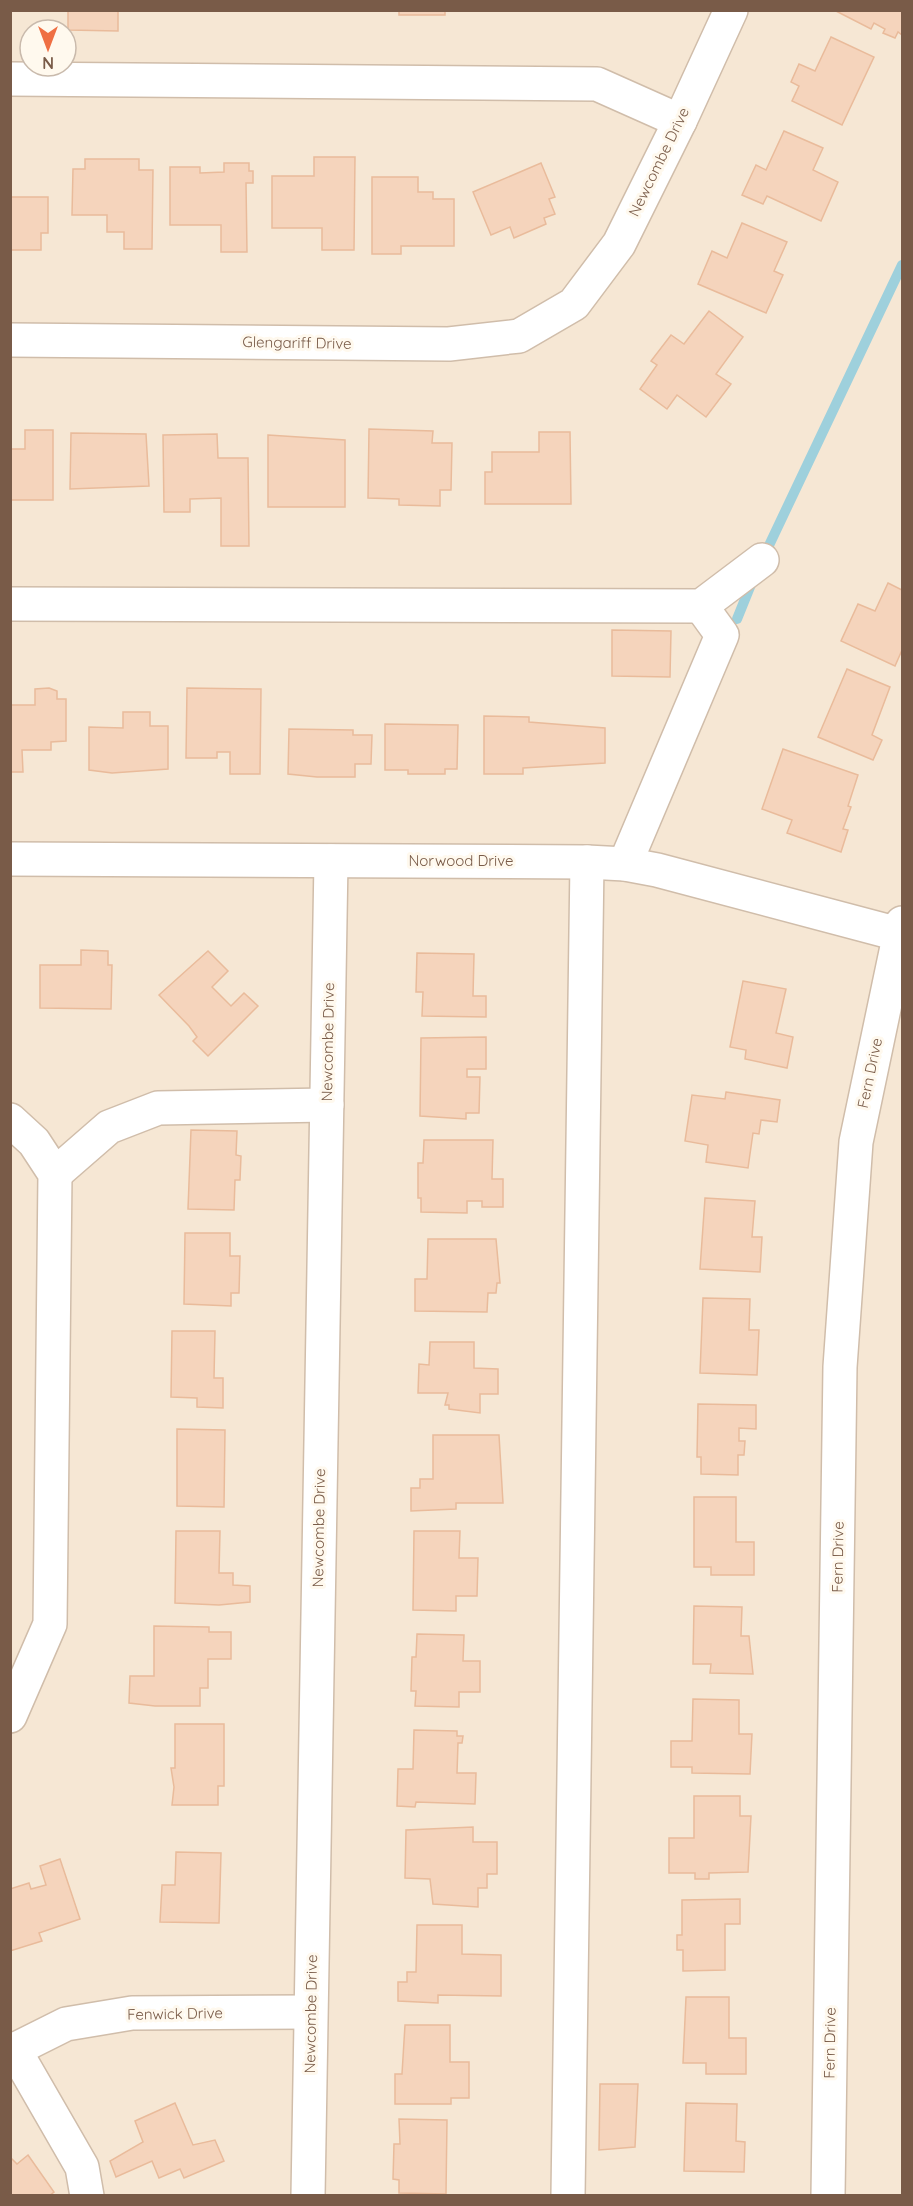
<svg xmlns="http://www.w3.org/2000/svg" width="913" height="2206" font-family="Quicksand,sans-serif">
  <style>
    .residential { fill: #f6e7d4; fill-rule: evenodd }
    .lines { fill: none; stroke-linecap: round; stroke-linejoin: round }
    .stream { stroke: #9ed0dc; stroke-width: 10 }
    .building { fill: #f5d4bc; stroke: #e9bb9b; stroke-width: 1.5 }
    .minor-casing { stroke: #d0bdaa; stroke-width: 36 }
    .minor { stroke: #fff; stroke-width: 33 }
    .labels { text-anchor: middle; stroke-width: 6; stroke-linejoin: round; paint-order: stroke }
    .street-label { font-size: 15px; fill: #795b48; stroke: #fff9ee }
  </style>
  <rect width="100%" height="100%" fill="#fef5e6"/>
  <path class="residential" d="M11,11H902V2195H11ZM30,30H66V66H30Z"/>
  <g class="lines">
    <g class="stream">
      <polyline points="763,558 902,265"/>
      <polyline points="737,619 754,577"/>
    </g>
  </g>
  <g class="building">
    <polygon points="68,10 118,10 118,31 68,30"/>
    <rect x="399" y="10" width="46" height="5"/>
    <polygon points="834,10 902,10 902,35 898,32 895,38 883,33 885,29 874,23 871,29"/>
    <polygon points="831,37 874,57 842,125 792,101 799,86 791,82 799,64 815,71"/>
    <polygon points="784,131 823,148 813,170 838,182 821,221 767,196 763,204 742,195 756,165 766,170"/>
    <polygon points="314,157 355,157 354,250 322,250 322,228 272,228 272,176 314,176"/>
    <polygon points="85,159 139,159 139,170 153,170 152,249 124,249 124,232 107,232 107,215 72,215 73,169 85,169"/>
    <polygon points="224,163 249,163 249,171 253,171 253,183 246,183 247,252 221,252 221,225 170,225 170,167 200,167 200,173 224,172"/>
    <polygon points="541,163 555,197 549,199 555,214 544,218 546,224 514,238 510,227 491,235 473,192"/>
    <polygon points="372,177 418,177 418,192 433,192 433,199 454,199 454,246 401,246 401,254 372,254"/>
    <polygon points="10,197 48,197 48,233 41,233 41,250 10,250"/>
    <polygon points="742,223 787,242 774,271 783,275 766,313 698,284 712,251 727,258"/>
    <polygon points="709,311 743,337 716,374 731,384 706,417 677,395 667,409 640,389 657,365 651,361 671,335 684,344"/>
    <polygon points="369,429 433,431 432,443 452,443 451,490 440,490 440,506 399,505 399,499 368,498"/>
    <polygon points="25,430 53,430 53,500 11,500 10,507 10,449 25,449"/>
    <polygon points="539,432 570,432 571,504 485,504 485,472 492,472 492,452 539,452"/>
    <polygon points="71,433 146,434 149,486 70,489"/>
    <polygon points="217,434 218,458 248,458 249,546 221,546 221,498 190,499 190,512 164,512 163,435"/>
    <polygon points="268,435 345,440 345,507 268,507"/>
    <polygon points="888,583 902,590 902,650 895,666 841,641 858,604 875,611"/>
    <polygon points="612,630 671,631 670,677 612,676"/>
    <polygon points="847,669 890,687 872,735 882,740 873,760 818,737"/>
    <polygon points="49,688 57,691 57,699 66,699 66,741 51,742 51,750 22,750 23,772 10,772 10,705 35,705 35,689"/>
    <polygon points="187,688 261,689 260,774 230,774 230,752 217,752 217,758 186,758"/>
    <polygon points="123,712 150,712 150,726 168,726 168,769 112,773 89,770 89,727 123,728"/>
    <polygon points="484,716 529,717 529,722 605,728 605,763 523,768 523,774 484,774"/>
    <polygon points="385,724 458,725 457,769 445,769 445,774 408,774 408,770 385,770"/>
    <polygon points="289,729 353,730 353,735 372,735 371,764 355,764 355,777 317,777 288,774"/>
    <polygon points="783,749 858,775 848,806 851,807 843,829 848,830 841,852 787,833 792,820 762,809"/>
    <polygon points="81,950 108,951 108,965 112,965 111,1009 40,1008 40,965 81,965"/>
    <polygon points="208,951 228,971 212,987 231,1006 244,993 258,1006 208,1056 193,1041 197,1037 189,1026 159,995"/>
    <polygon points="417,953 474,954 473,996 486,996 486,1017 422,1016 423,992 416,992"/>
    <polygon points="743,981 786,989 776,1033 793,1037 787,1068 745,1059 746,1050 730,1047"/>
    <polygon points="486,1037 486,1069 467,1069 467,1077 480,1077 479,1113 466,1113 466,1119 420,1116 421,1038"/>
    <polygon points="726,1092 780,1100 777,1122 761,1120 759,1134 753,1133 748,1168 706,1162 708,1145 685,1141 692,1095 725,1099"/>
    <polygon points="191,1130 237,1131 236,1155 241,1156 240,1180 235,1180 234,1210 188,1209"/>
    <polygon points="424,1140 493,1140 492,1179 503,1179 503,1207 482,1207 482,1201 467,1201 467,1213 421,1212 421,1198 418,1198 418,1163 423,1163"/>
    <polygon points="705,1198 755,1201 752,1237 762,1237 760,1272 700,1269"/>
    <polygon points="185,1233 230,1233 230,1256 240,1256 239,1293 231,1293 231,1306 184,1304"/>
    <polygon points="428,1239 496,1239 500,1283 497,1283 496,1293 488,1293 487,1312 415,1311 415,1279 427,1279"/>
    <polygon points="703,1298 750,1299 749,1330 759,1330 757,1375 700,1373"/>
    <polygon points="172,1331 215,1331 214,1378 223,1378 223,1408 197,1407 197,1398 171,1397"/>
    <polygon points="430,1342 474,1342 474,1368 498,1369 498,1394 480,1394 480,1413 449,1409 449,1405 445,1405 448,1393 418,1393 419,1364 429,1365"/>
    <polygon points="698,1404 756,1405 756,1429 739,1428 739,1441 745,1441 744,1455 738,1455 738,1475 701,1474 701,1457 697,1457"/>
    <polygon points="177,1429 225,1430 224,1507 177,1506"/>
    <polygon points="433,1435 499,1435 503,1503 456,1503 456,1509 411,1511 411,1488 420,1488 420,1479 433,1479"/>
    <polygon points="694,1497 736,1497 736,1542 754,1542 754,1575 711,1575 711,1567 694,1567"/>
    <polygon points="176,1531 220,1531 219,1573 233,1573 233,1585 250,1586 250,1602 219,1605 175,1603"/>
    <polygon points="414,1531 460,1531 459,1558 478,1558 477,1596 456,1596 456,1611 413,1610"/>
    <polygon points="694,1606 742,1607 741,1636 749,1636 753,1674 710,1673 711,1664 693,1664"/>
    <polygon points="154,1626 209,1627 209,1632 231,1632 231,1659 208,1659 208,1688 200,1688 200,1706 155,1706 129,1703 130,1676 154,1676"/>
    <polygon points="417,1634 464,1635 463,1661 480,1661 480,1692 459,1692 459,1707 415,1706 416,1691 411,1691 412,1657 416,1657"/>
    <polygon points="693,1699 739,1700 739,1734 752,1734 750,1774 692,1773 692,1767 671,1767 671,1741 692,1741"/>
    <polygon points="175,1724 224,1724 224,1786 218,1786 218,1805 172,1805 174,1787 171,1768 175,1768"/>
    <polygon points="414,1730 457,1731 457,1736 463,1736 462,1743 458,1743 457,1773 476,1773 475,1804 416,1802 415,1807 397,1806 398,1769 413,1769"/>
    <polygon points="694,1796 740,1796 740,1816 751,1816 748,1872 709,1873 709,1879 695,1879 695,1873 669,1873 669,1838 694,1838"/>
    <polygon points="473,1827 473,1842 497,1842 497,1874 487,1874 487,1888 478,1888 478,1907 433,1904 430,1879 405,1878 406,1830"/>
    <polygon points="176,1852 221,1853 219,1923 160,1922 162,1885 175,1885"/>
    <polygon points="60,1859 80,1919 39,1933 42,1941 10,1951 10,1889 29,1883 31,1889 46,1885 40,1866"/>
    <polygon points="740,1899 740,1924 725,1924 725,1970 683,1971 683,1950 677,1950 677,1935 682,1935 682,1900"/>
    <polygon points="417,1925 462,1925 462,1954 501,1955 501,1996 438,1995 438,2003 398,2001 398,1982 407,1982 407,1972 416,1972"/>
    <polygon points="686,1997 729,1997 729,2038 746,2038 746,2074 706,2074 706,2063 683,2063"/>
    <polygon points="405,2025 450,2025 450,2062 469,2062 469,2098 451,2098 451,2104 395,2104 395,2074 402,2074"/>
    <polygon points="600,2084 638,2084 635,2147 599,2150"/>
    <polygon points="175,2103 193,2145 215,2140 224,2161 184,2178 180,2169 159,2178 152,2161 116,2177 110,2161 143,2142 135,2121"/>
    <polygon points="686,2103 737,2104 736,2141 745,2142 744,2172 684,2171"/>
    <polygon points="399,2119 447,2120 446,2194 399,2193 399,2180 393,2179 394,2144 400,2144"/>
    <polygon points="28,2155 54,2192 49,2196 10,2196 10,2157 17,2164"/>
  </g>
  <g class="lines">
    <g class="minor-casing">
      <g id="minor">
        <polyline points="10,79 597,84 680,121"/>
        <polyline points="10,340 449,344 519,336 574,304 619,244 680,121 731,10"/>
        <polyline points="10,604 701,606 762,560"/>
        <polyline points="10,859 587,862 625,864 657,870 902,935"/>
        <polyline points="625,864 722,635 701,606"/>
        <polyline points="10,1120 34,1142 55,1174 50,1624 10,1716"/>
        <polyline points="55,1174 109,1127 158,1108 327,1105"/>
        <polyline points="14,2049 82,2167 87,2196"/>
        <polyline points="10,2052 66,2024 132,2013 310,2012"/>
        <polyline points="308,2196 331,861"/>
        <polyline points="568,2196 587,862"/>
        <polyline points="828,2196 840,1367 856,1142 902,923"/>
      </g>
    </g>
    <use href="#minor" class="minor"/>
  </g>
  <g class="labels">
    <g class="street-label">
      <text transform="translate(659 162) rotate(-64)" y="5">Newcombe Drive</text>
      <text transform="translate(297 343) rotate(1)" y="5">Glengariff Drive</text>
      <text x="461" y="866">Norwood Drive</text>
      <text transform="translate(328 1042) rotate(-89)" y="5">Newcombe Drive</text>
      <text transform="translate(870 1073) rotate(-78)" y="5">Fern Drive</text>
      <text transform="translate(319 1528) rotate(-89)" y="5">Newcombe Drive</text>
      <text transform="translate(838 1557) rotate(-89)" y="5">Fern Drive</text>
      <text transform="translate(175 2014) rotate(-1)" y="5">Fenwick Drive</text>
      <text transform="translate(311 2014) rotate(-89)" y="5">Newcombe Drive</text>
      <text transform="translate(830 2043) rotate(-89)" y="5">Fern Drive</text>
    </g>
  </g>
  <rect width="913" height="2206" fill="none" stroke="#795b48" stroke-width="24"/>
  <g transform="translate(48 48) rotate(180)"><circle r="28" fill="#fff9ee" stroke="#c9baac" stroke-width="1.5"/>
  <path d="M0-4.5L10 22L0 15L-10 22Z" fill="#ef6f43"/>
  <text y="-9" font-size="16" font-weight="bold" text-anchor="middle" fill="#795b48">N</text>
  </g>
</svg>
